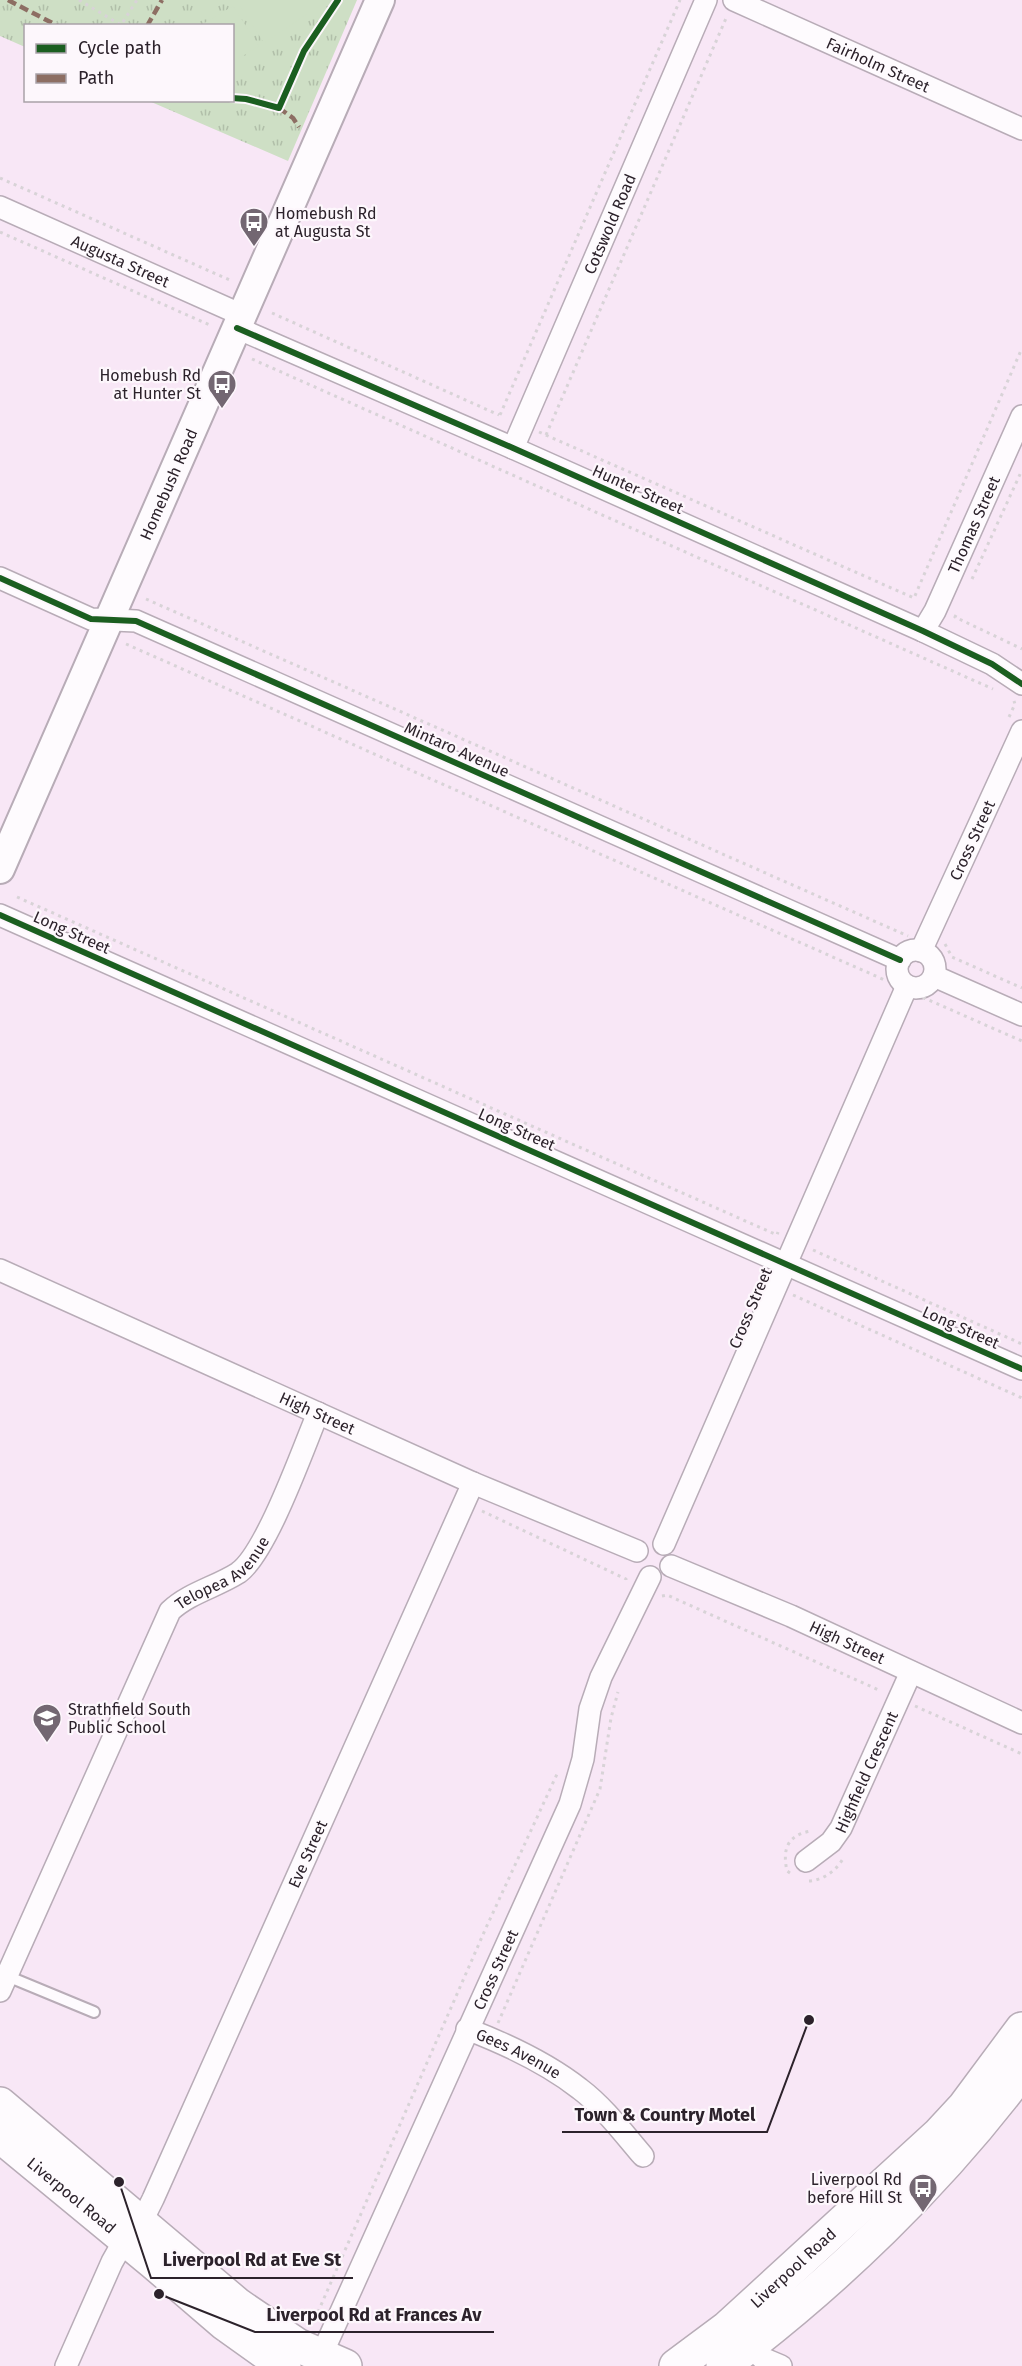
<svg xmlns="http://www.w3.org/2000/svg" width="1022" height="2366" font-family="'Fira Sans',sans-serif">
  <style>
    .park { fill: url(#park-tufts) }
    .pitch { fill: #cedfc5 }
    .lines { fill: none; stroke-linecap: round; stroke-linejoin: round }
    .lane-casing { stroke: #b8acb7; stroke-width: 14 }
    .street-casing { stroke: #b8acb7; stroke-width: 24 }
    .secondary-casing { stroke: #b8acb7; stroke-width: 32 }
    .highway-casing { stroke: #b8acb7; stroke-width: 36 }
    .path { stroke: #d8d3d7; stroke-width: 3; stroke-dasharray: 3 4.5; stroke-linecap: butt }
    .lane { stroke: #fefbfe; stroke-width: 10 }
    .street { stroke: #fefbfe; stroke-width: 21 }
    .secondary { stroke: #fefbfe; stroke-width: 28 }
    .highway { stroke: #fefbfe; stroke-width: 33 }
    .quiet { stroke: #8d6e63; stroke-width: 4.5; stroke-dasharray: 9 4.5; stroke-linecap: butt }
    .cycleway-casing { stroke: #fdf7fc; stroke-width: 10 }
    .cycleway { stroke: #1b5e20; stroke-width: 6 }
    .labels { text-anchor: middle; stroke-width: 4.5; stroke-linejoin: round; paint-order: stroke }
    .street-label { font-size: 16px; fill: #2c222b; stroke: #fdf7fc }
    .poi-label { font-size: 16px; fill: #2c222b; stroke: #fdf7fc; text-anchor: start }
    .leader { fill: none; stroke: #2c222b; stroke-width: 2 }
    .callout-dot { fill: #2c222b; stroke: #fdf7fc; stroke-width: 2 }
    .callout-label { font-size: 18px; text-anchor: middle; font-weight: bold; fill: #2c222b; stroke: #fdf7fc; stroke-width: 4.5; stroke-linejoin: round; paint-order: stroke }
  </style>
  <defs>
    <pattern id="park-tufts" width="24" height="20" patternUnits="userSpaceOnUse" patternTransform="scale(1.5)"><rect width="24" height="20" fill="#cedfc5"/><path d="M3 7l-1-3M5 7V3M7 7l1-3M15 17l-1-3M17 17v-4M19 17l1-3" fill="none" stroke="#b1bfa9"/></pattern>
  </defs>
  <rect width="100%" height="100%" fill="#f8e7f6"/>
  <polygon class="park" points="0,0 357,0 288,161 149,101 232,100 232,26 26,26 25,47 0,36"/>
  <g class="pitch">
    <polygon points="242,0 328,0 264,43 238,3"/>
    <polygon points="233,6 259,46 233,62 232,26 201,25"/>
  </g>
  <g class="lines">
    <g class="lane-casing">
      <polyline id="lane" points="7,1976 94,2012"/>
    </g>
    <g class="street-casing">
      <g id="street">
        <path id="s1" d="M734,0L1022,129"/>
        <path id="s2" d="M0,207L242,315"/>
        <polyline points="237,328 513,448 923,631 992,664 1022,684"/>
        <path id="s3" d="M513,448L706,0"/>
        <polyline points="0,578 91,619 136,621 900,960"/>
        <path id="s4" d="M923,631L935,611L1022,416"/>
        <polyline points="0,915 1022,1369"/>
        <circle cx="916" cy="969" r="19"/>
        <path id="s5" d="M921,951L1022,731"/>
        <polyline points="934,976 1022,1015"/>
        <path id="s6" d="M0,1270L473,1483L637,1551"/>
        <polyline points="664,1544 907,986"/>
        <path id="s7" d="M671,1566L791,1616L1022,1723"/>
        <path id="s8" d="M806,1861L831,1842L841,1828L911,1672"/>
        <path id="s9" d="M0,1991L170,1611C189,1593 216,1587 238,1573C266,1554 303,1449 318,1413"/>
        <path id="s10" d="M467,2029C506,2044 547,2063 580,2089C604,2107 624,2134 643,2156"/>
        <path id="s11" d="M141,2223L153,2199L473,1483"/>
        <polyline points="741,2339 762,2358 781,2366"/>
        <path id="s12" d="M321,2356L570,1804L583,1759L590,1709L601,1677L650,1577"/>
        <polyline points="66,2366 112,2262 125,2239"/>
      </g>
    </g>
    <g class="secondary-casing">
      <g id="secondary">
        <path id="s13" d="M0,869L380,0"/>
      </g>
    </g>
    <g class="highway-casing">
      <g id="highway">
        <polyline points="0,2104 238,2305 297,2345 345,2366"/>
        <path id="s14" d="M0,2136L153,2262L224,2323L284,2366"/>
        <path id="s15" d="M676,2366L727,2328L939,2134L964,2107L1022,2029"/>
        <path d="M723,2366C833,2284 940,2181 1022,2071"/>
      </g>
    </g>
    <g class="path">
      <polyline points="79,0 121,25 137,0"/>
      <polyline points="0,178 232,281"/>
      <polyline points="0,232 212,326"/>
      <polyline points="272,313 499,415"/>
      <polyline points="252,359 993,689"/>
      <polyline points="500,415 680,0"/>
      <polyline points="539,432 914,598 1022,348"/>
      <polyline points="546,435 727,16"/>
      <polyline points="972,579 1022,470"/>
      <polyline points="146,599 908,936"/>
      <polyline points="956,615 955,617 1022,649"/>
      <polyline points="126,644 887,981"/>
      <polyline points="1009,717 1015,704 1014,701"/>
      <polyline points="17,897 777,1235 778,1232"/>
      <polyline points="945,944 952,957 1022,988"/>
      <polyline points="923,999 924,998 1022,1041"/>
      <polyline points="813,1250 1022,1344"/>
      <polyline points="793,1295 1022,1398"/>
      <polyline points="482,1511 626,1579 626,1580"/>
      <polyline points="662,1596 667,1595 881,1691"/>
      <polyline points="915,1706 1022,1754"/>
      <path d="M790,1873L787,1871C782,1848 788,1835 811,1831"/>
      <path d="M809,1881C824,1880 837,1870 844,1857"/>
      <polyline points="498,2023 600,1789 611,1718 618,1692"/>
      <polyline points="318,2312 485,1930 558,1772"/>
    </g>
    <use href="#lane" class="lane"/>
    <use href="#street" class="street"/>
    <use href="#secondary" class="secondary"/>
    <use href="#highway" class="highway"/>
    <g class="quiet">
      <polyline points="8,0 58,26"/>
      <polyline points="147,26 162,0"/>
      <polyline points="279,108 293,118 299,127"/>
    </g>
    <g class="cycleway-casing">
      <g id="cycleway">
        <polyline points="232,98 246,99 279,108 304,51 338,0"/>
        <polyline points="237,328 513,448 923,631 992,664 1022,684"/>
        <polyline points="0,578 91,619 136,621 900,960"/>
        <polyline points="0,915 1022,1369"/>
      </g>
    </g>
    <use href="#cycleway" class="cycleway"/>
  </g>
  <defs>
    <g id="bus-pin" transform="scale(1.5)"><path d="M0 17L-7.5 6A9.5 9.5 0 1 1 7.5 6Z" fill="#736772" stroke="#fdf7fc"/><path d="M-5-6H5V4H4V6H2V4H-2V6H-4V4H-5ZM-3.5-4V0h7V-4ZM-3.5 1.2v1.5H-2V1.2ZM2 1.2v1.5H3.5V1.2Z" fill="#fff"/></g>
    <g id="school-pin" transform="scale(1.5)"><path d="M0 17L-7.5 6A9.5 9.5 0 1 1 7.5 6Z" fill="#736772" stroke="#fdf7fc"/><path d="M0-5L7-2L0 1L-7-2ZM-4 1L0 2.5L4 1V4Q0 6-4 4Z" fill="#fff"/></g>
  </defs>
  <g fill-rule="evenodd">
    <use href="#bus-pin" x="254" y="222"/>
    <use href="#bus-pin" x="222" y="384"/>
    <use href="#school-pin" x="47" y="1718"/>
    <use href="#bus-pin" x="923" y="2188"/>
  </g>
  <g class="labels">
    <g class="street-label">
      <text dy="6" stroke="none"><textPath href="#s1" startOffset="158">Fairholm Street</textPath></text>
      <text dy="6" stroke="none"><textPath href="#s3" startOffset="244">Cotswold Road</textPath></text>
      <text dy="6" stroke="none"><textPath href="#s2" startOffset="132">Augusta Street</textPath></text>
      <text dy="6" stroke="none"><textPath href="#s13" startOffset="420">Homebush Road</textPath></text>
      <text transform="translate(638 489) rotate(24)" y="6">Hunter Street</text>
      <text dy="6" stroke="none"><textPath href="#s4" startOffset="118">Thomas Street</textPath></text>
      <text transform="translate(457 749) rotate(24)" y="6">Mintaro Avenue</text>
      <text dy="6" stroke="none"><textPath href="#s5" startOffset="122">Cross Street</textPath></text>
      <text transform="translate(72 932) rotate(24)" y="6">Long Street</text>
      <text transform="translate(517 1129) rotate(24)" y="6">Long Street</text>
      <text transform="translate(750 1308) rotate(-67)" y="6">Cross Street</text>
      <text transform="translate(961 1327) rotate(24)" y="6">Long Street</text>
      <text dy="6" stroke="none"><textPath href="#s6" startOffset="348">High Street</textPath></text>
      <text dy="6" stroke="none"><textPath href="#s9" startOffset="482">Telopea Avenue</textPath></text>
      <text dy="6" stroke="none"><textPath href="#s7" startOffset="192">High Street</textPath></text>
      <text dy="6" stroke="none"><textPath href="#s8" startOffset="110">Highfield Crescent</textPath></text>
      <text dy="6" stroke="none"><textPath href="#s11" startOffset="405">Eve Street</textPath></text>
      <text dy="6" stroke="none"><textPath href="#s12" startOffset="424">Cross Street</textPath></text>
      <text dy="6" stroke="none"><textPath href="#s10" startOffset="57">Gees Avenue</textPath></text>
      <text dy="6" stroke="none"><textPath href="#s14" startOffset="93">Liverpool Road</textPath></text>
      <text dy="6" stroke="none"><textPath href="#s15" startOffset="153">Liverpool Road</textPath></text>
    </g>
    <g class="poi-label">
      <text x="275" y="219">Homebush Rd<tspan x="275" dy="18">at Augusta St</tspan></text>
      <text x="201" y="381" text-anchor="end">Homebush Rd<tspan x="201" dy="18">at Hunter St</tspan></text>
      <text x="68" y="1715">Strathfield South<tspan x="68" dy="18">Public School</tspan></text>
      <text x="902" y="2185" text-anchor="end">Liverpool Rd<tspan x="902" dy="18">before Hill St</tspan></text>
    </g>
  </g>
  <path class="leader" d="M809 2020L767 2132H562M119 2182L151 2278H353M159 2294L255 2332H494"/>
  <g class="callout-dot">
    <circle cx="809" cy="2020" r="6"/>
    <circle cx="119" cy="2182" r="6"/>
    <circle cx="159" cy="2294" r="6"/>
  </g>
  <g class="callout-label">
    <text x="665" y="2121">Town &amp; Country Motel</text>
    <text x="252" y="2266">Liverpool Rd at Eve St</text>
    <text x="374" y="2321">Liverpool Rd at Frances Av</text>
  </g>
  <rect x="24" y="24" width="210" height="78" fill="#fdf7fc" stroke="#a9a2a8" stroke-width="1.5"/>
  <rect x="36" y="44" width="30" height="9" fill="#1b5e20" stroke="#a9a2a8" stroke-width="1.5"/>
  <text x="78" y="54" font-size="18" fill="#2c222b">Cycle path</text>
  <rect x="36" y="74" width="30" height="9" fill="#8d6e63" stroke="#a9a2a8" stroke-width="1.5"/>
  <text x="78" y="84" font-size="18" fill="#2c222b">Path</text>
</svg>
